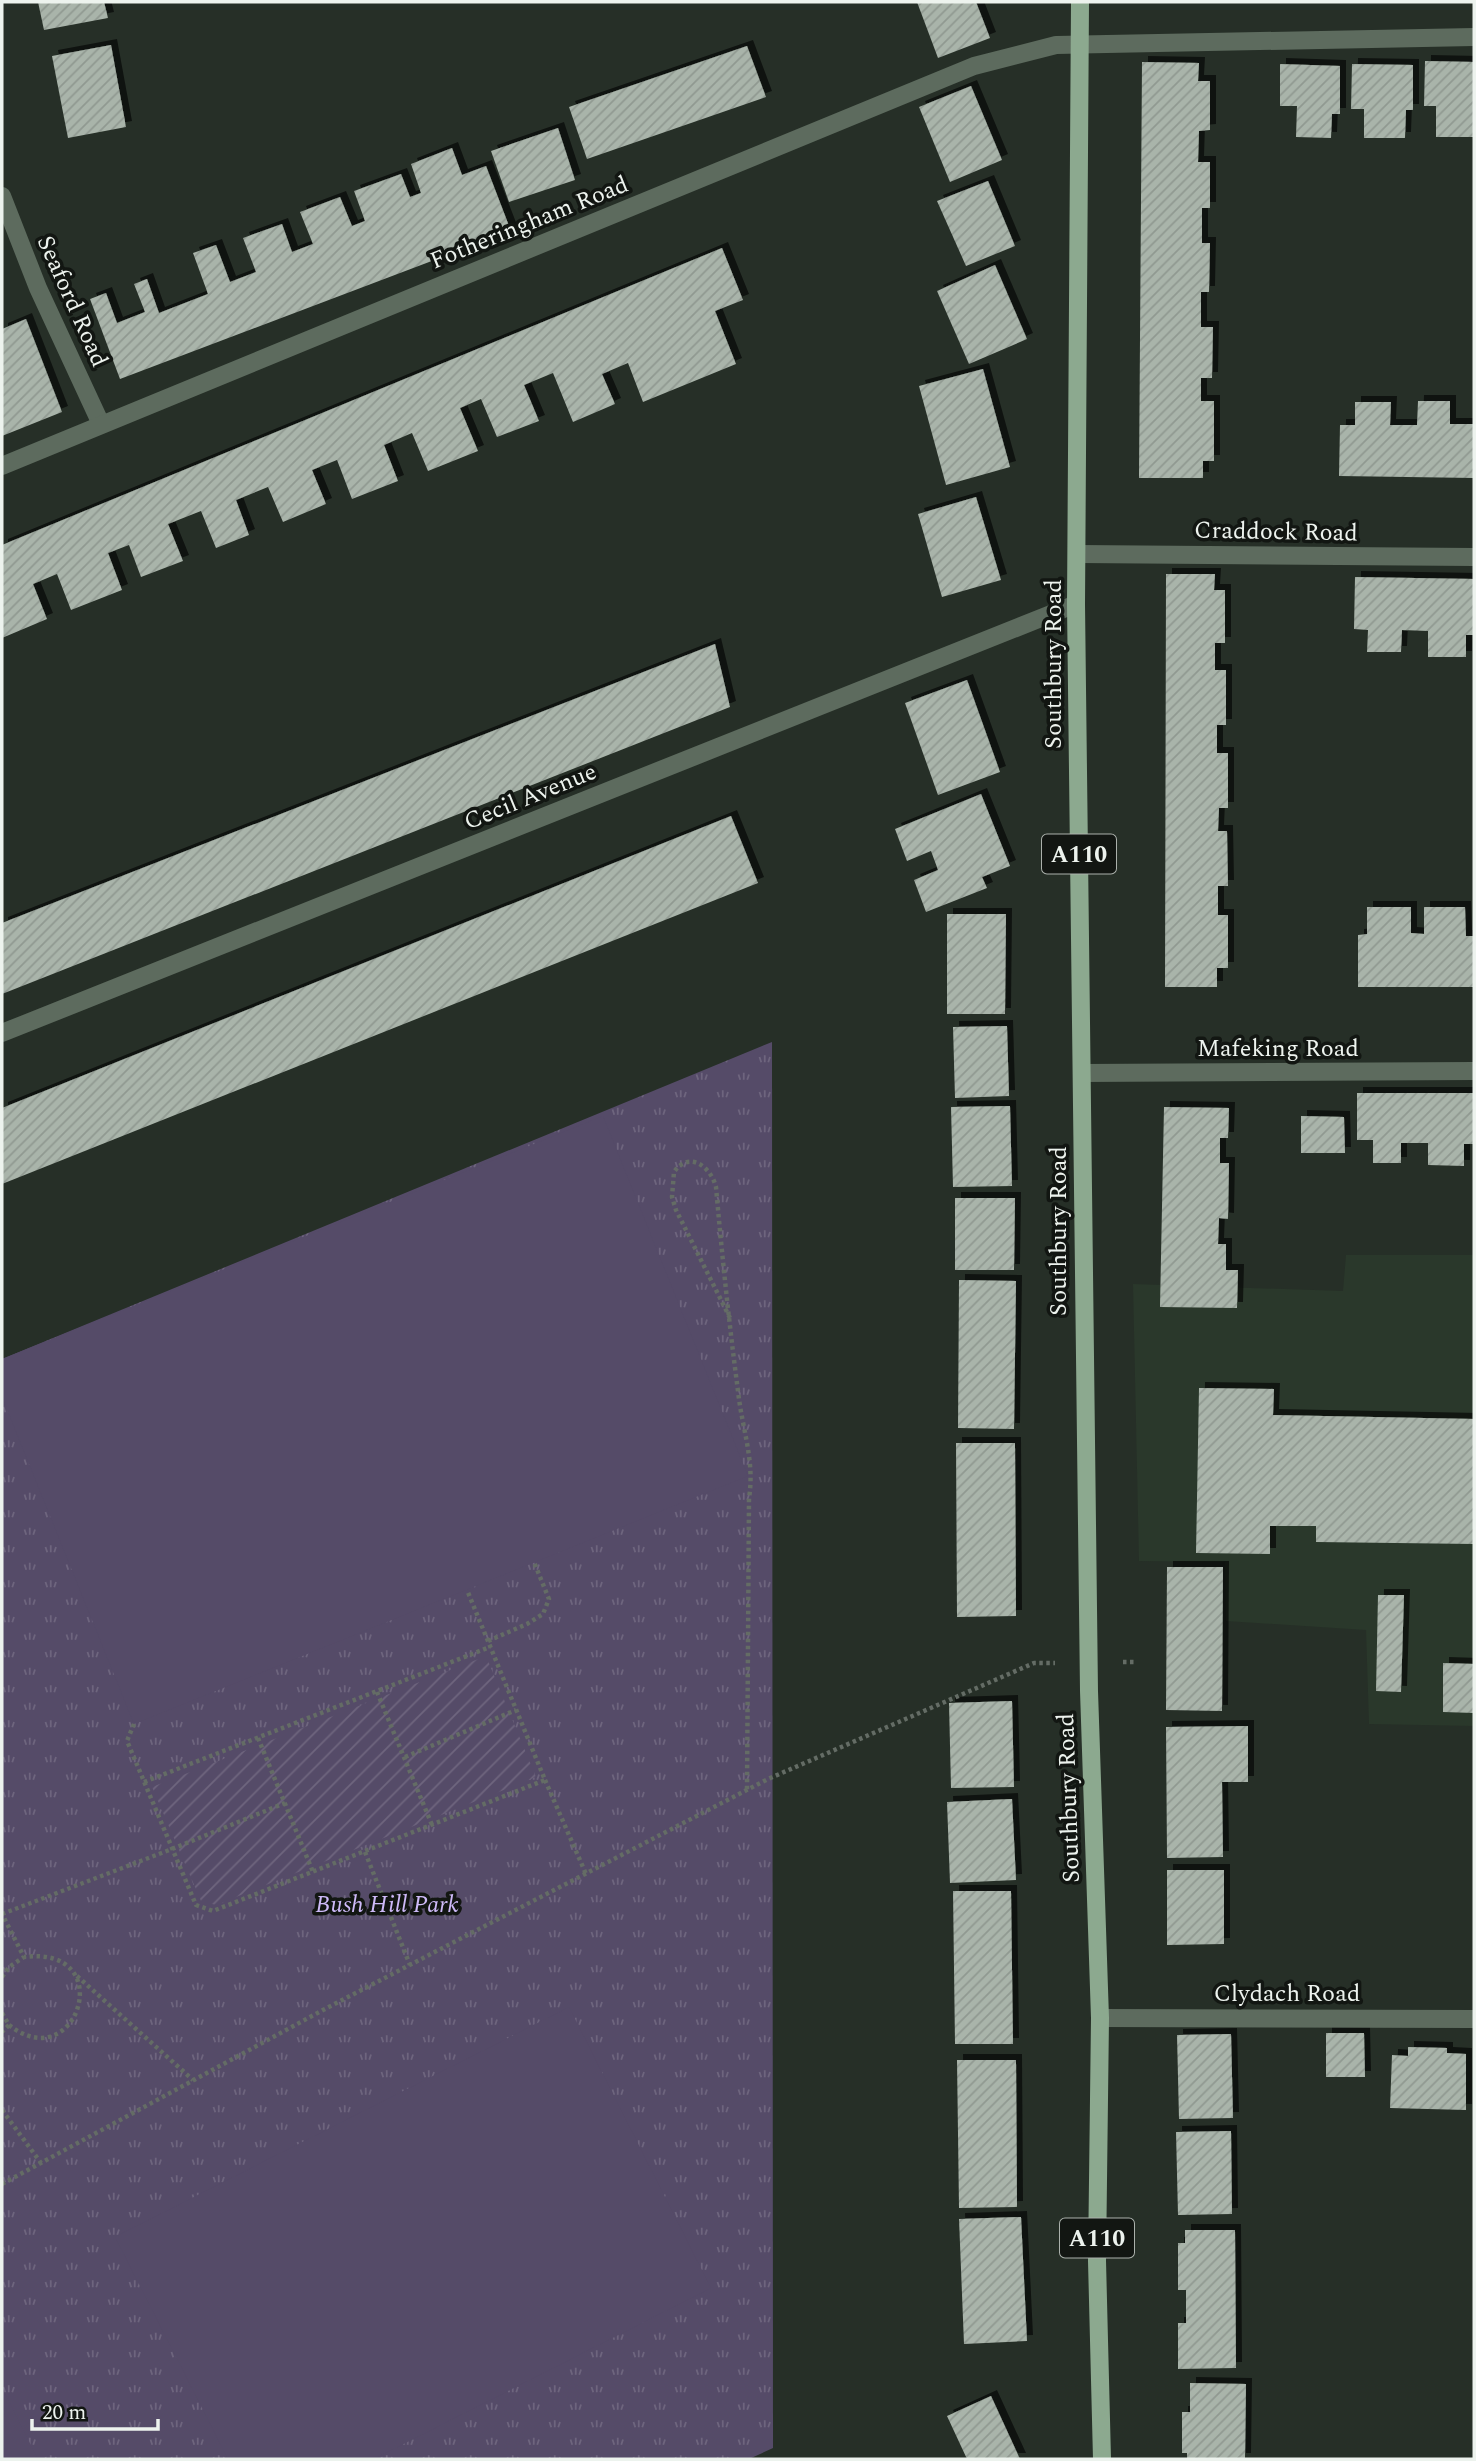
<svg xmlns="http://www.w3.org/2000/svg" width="1476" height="2461" font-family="Spectral,serif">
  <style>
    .built { fill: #2a382b }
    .park { fill: url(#park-tufts) }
    .garden { fill: url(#garden-furrows) }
    .pitch { fill: #554b68 }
    .building { fill: url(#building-hatch); filter: url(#shadow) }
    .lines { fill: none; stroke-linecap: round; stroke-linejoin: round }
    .path { stroke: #646c65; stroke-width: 4.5; stroke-dasharray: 3.5 3.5; stroke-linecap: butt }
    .minor { stroke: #5d6b5e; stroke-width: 18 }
    .primary { stroke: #8ca98f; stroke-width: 18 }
    .labels { text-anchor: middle; stroke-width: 7; stroke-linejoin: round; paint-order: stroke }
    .shield { fill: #121612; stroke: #abb1ac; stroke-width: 2 }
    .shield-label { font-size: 23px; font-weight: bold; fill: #edf3ee }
    .street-label { font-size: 24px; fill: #edf3ee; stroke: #121612 }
    .park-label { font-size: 24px; font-style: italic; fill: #cebaf8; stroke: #121612 }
  </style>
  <defs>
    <pattern id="park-tufts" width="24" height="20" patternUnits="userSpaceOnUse" patternTransform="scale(1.75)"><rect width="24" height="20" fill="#554b68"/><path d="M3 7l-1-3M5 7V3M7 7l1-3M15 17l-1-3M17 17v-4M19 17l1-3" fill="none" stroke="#6e657e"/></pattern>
    <pattern id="garden-furrows" width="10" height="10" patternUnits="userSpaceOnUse" patternTransform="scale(1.75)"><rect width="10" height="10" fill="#554b68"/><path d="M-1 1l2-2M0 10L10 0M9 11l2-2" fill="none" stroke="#6e657e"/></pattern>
    <pattern id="building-hatch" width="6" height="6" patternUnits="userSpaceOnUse" patternTransform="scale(1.75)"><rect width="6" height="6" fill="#a9b4aa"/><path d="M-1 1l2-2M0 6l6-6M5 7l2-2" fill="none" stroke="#909991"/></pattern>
    <filter id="shadow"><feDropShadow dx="6" dy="-6" stdDeviation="0" flood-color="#0009"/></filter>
  </defs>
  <rect width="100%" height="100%" fill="#262f27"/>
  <polygon class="built" points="1346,1255 1474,1255 1474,1726 1369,1724 1366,1630 1226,1621 1225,1562 1139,1561 1133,1284 1343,1291"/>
  <polygon class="park" points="772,1042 773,2448 749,2459 2,2459 2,1359"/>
  <polygon class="garden" points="486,1656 536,1777 216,1905 201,1901 152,1787"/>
  <g class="pitch">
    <polygon points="603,1116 748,1476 134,1724 2,1397 2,1359"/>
    <polygon points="569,2007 711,2288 374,2459 228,2459 115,2237"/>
    <polygon points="2,2388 38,2459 2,2459"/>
  </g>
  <g class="building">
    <polygon points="38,2 104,2 108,18 44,30"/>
    <polygon points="917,2 976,2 990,38 938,58"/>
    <polygon points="111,45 126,127 68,138 52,56"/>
    <polygon points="747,46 766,97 587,159 569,107"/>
    <polygon points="1425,61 1474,62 1474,137 1436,137 1436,106 1424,106"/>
    <polygon points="1142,62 1199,63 1198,81 1210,81 1210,130 1199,131 1198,162 1210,162 1210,208 1202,208 1202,243 1210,243 1209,292 1201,292 1201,327 1213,327 1212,378 1201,378 1201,401 1214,401 1214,461 1203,461 1203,478 1139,478"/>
    <polygon points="1280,64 1340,66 1340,114 1332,114 1331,138 1296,137 1297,106 1280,106"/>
    <polygon points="1352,64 1413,65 1413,110 1406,110 1405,138 1364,138 1364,109 1351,109"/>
    <polygon points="971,86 1002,160 950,182 919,107"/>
    <polygon points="558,128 575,180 509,202 491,151"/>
    <polygon points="452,148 462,175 486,166 511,231 120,379 90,299 106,293 117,323 145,312 134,284 147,279 159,313 208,294 193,253 216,245 230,282 256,272 243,238 282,224 292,252 313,244 300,212 340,197 352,226 365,221 354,191 401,174 410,197 421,193 411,164"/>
    <polygon points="988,181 1015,246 966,266 937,201"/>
    <polygon points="722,248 743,300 715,311 736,364 643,402 628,363 602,374 615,404 573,422 553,373 524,385 539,421 497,437 481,399 460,408 478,451 428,471 412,433 384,445 398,481 352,499 337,460 312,470 326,504 283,522 268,487 236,500 249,535 216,548 201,511 168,524 183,561 141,577 129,545 108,553 122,590 71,610 57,574 33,584 47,619 2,638 2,545"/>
    <polygon points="995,265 1027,339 969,364 937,291"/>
    <polygon points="26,319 62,412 2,436 2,329"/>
    <polygon points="983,369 1010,467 946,485 919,386"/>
    <polygon points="1418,401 1450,401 1450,424 1474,424 1474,478 1339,476 1340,425 1355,425 1355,402 1391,402 1390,425 1417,425"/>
    <polygon points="976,497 1001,580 942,597 918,514"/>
    <polygon points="1166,574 1215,574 1214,590 1225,590 1225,643 1215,643 1215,670 1226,670 1226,725 1217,725 1217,753 1228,753 1228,808 1219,808 1218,831 1227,831 1228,886 1218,886 1218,915 1228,915 1228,968 1217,968 1217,987 1165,987"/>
    <polygon points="1355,577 1474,579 1474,635 1466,635 1466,657 1428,657 1428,631 1402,630 1401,652 1367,652 1368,630 1354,629"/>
    <polygon points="715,644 730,707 2,994 2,923"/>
    <polygon points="967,680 1000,772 938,795 905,703"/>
    <polygon points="981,794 1010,866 982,877 987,888 926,912 914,880 938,870 931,851 907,861 895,829"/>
    <polygon points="731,816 758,883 2,1184 2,1108"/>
    <polygon points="1367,907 1411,907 1411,933 1424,934 1424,907 1465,907 1466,936 1474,936 1474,987 1358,987 1358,935 1367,934"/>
    <polygon points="947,914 1006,914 1005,1014 947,1014"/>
    <polygon points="1007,1026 1009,1096 955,1098 953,1027"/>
    <polygon points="1357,1093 1474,1093 1474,1144 1464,1144 1464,1166 1428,1165 1428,1143 1401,1143 1401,1163 1373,1163 1373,1140 1357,1140"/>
    <polygon points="1010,1106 1012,1186 953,1187 951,1107"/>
    <polygon points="1164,1107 1229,1108 1228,1138 1220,1138 1220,1163 1229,1163 1228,1219 1219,1218 1218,1244 1226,1244 1226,1270 1238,1270 1237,1308 1160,1307"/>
    <polygon points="1301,1116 1344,1117 1345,1153 1301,1153"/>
    <polygon points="955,1198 1015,1198 1014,1270 955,1270"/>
    <polygon points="959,1280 1016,1281 1014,1429 958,1428"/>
    <polygon points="1199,1388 1274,1389 1273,1415 1474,1419 1474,1544 1316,1542 1316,1526 1270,1526 1270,1554 1196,1553"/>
    <polygon points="956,1443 1015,1443 1016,1616 957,1617"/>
    <polygon points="1167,1567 1223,1567 1222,1711 1166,1710"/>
    <polygon points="1378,1595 1404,1595 1401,1692 1376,1691"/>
    <polygon points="1443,1663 1474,1664 1474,1713 1443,1712"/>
    <polygon points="1012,1701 1014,1787 951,1788 949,1703"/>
    <polygon points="1248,1726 1248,1782 1222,1782 1223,1857 1167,1858 1166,1727"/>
    <polygon points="1012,1799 1016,1880 950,1883 947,1802"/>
    <polygon points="1167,1870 1224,1870 1224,1944 1167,1945"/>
    <polygon points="953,1891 1011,1891 1013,2044 955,2044"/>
    <polygon points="1326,2033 1364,2033 1365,2077 1326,2077"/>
    <polygon points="1231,2034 1233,2118 1179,2119 1177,2035"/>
    <polygon points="1408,2047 1447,2048 1447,2053 1466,2054 1466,2110 1390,2108 1392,2055 1408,2056"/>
    <polygon points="957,2060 1016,2060 1017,2207 959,2208"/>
    <polygon points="1231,2131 1232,2214 1178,2215 1176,2132"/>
    <polygon points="1021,2217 1027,2341 964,2344 959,2219"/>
    <polygon points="1185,2230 1235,2230 1236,2368 1178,2369 1178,2323 1186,2323 1186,2290 1178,2290 1178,2243 1185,2243"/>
    <polygon points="1190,2383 1246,2384 1245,2459 1187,2459 1187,2453 1182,2453 1182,2412 1190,2412"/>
    <polygon points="991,2396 1020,2459 967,2459 947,2416"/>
  </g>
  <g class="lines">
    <g class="path">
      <path d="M730,1318L676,1210L672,1197L674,1172C689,1150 711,1167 716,1187C722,1255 729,1323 738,1391C742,1429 755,1460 749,1498L747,1790"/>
      <polyline points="488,1641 527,1624 543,1614 549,1599 534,1562"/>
      <polyline points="1123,1662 1134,1662"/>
      <polyline points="377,1692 432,1825"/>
      <polyline points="134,1724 127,1741 196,1905 213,1911 545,1780 467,1590"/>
      <polyline points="258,1738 313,1872"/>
      <polyline points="405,1757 516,1710"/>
      <polyline points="545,1780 586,1874"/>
      <polyline points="144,1782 490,1647"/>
      <polyline points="365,1852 410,1965"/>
      <polyline points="2,1914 172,1849 285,1803"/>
      <polyline points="77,1976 193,2080"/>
      <polyline points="2,1977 9,1967 24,1957 2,1914"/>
      <polyline points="2,2013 9,2025 2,2032"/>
      <path d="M9,2025C77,2079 120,1945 24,1957"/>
      <polyline points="2,2110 41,2163"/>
      <polyline points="2,2184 323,2010 768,1779 1034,1663 1055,1663"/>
    </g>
    <g class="minor">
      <polyline points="2,196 38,288 101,424"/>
      <polyline points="2,466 974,66 1056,45 1474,37"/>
      <polyline points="1078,554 1474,557"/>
      <polyline points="2,1033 1076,604"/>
      <polyline points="1082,1073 1474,1071"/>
      <polyline points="1100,2018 1474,2019"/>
    </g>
    <polyline class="primary" points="1080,2 1076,604 1089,1691 1100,2018 1097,2261 1102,2459"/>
  </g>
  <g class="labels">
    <g class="shield">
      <rect x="1042" y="834.5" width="74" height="39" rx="5"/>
      <rect x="1060" y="2218.5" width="74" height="39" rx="5"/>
    </g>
    <g class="shield-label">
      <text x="1079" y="862">A110</text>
      <text x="1097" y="2246">A110</text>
    </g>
    <g class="street-label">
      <text transform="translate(529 222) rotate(-22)" y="8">Fotheringham Road</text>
      <text transform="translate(73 301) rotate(66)" y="8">Seaford Road</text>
      <text transform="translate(1276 531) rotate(1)" y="8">Craddock Road</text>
      <text transform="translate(1053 664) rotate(-90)" y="8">Southbury Road</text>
      <text transform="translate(530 796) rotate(-22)" y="8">Cecil Avenue</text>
      <text x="1278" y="1056">Mafeking Road</text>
      <text transform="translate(1058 1231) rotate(-90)" y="8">Southbury Road</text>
      <text transform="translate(1068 1798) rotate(-92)" y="8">Southbury Road</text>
      <text x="1287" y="2001">Clydach Road</text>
    </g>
    <g class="park-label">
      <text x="387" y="1912">Bush Hill Park</text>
    </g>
  </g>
  <rect width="1476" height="2461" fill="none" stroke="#edf3ee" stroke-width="7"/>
  <path d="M32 2419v10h126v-10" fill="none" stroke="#edf3ee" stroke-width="3.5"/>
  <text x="42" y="2419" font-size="21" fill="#edf3ee" stroke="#121612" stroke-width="5" paint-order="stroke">20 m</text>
</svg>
